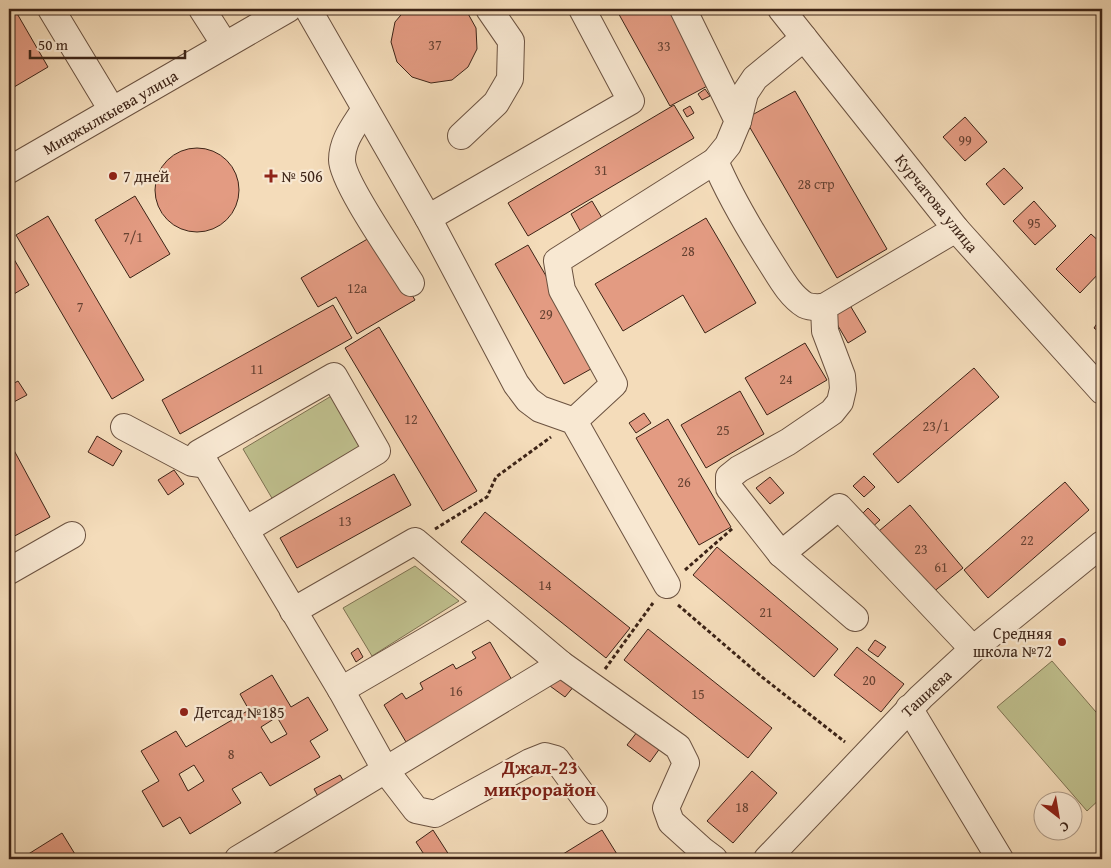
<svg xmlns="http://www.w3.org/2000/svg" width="1111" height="868" font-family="'Gentium Book Plus',serif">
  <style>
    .green { fill: #bfbf8d; stroke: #7e7252 }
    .building { fill: #e39b82; stroke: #3d2417; fill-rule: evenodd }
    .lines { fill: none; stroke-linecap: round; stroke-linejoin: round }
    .minor-casing { stroke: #6b5240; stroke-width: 28 }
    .path { stroke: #3d2417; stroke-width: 3; stroke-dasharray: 4 2.5; stroke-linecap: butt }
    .minor { stroke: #f8e8d2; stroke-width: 26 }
    .poi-dot { fill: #8f2418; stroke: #f8e8d2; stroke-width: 2 }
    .labels { text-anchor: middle; stroke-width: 4.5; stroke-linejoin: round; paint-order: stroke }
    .number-label { font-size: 14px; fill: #664232 }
    .street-label { font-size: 16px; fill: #3d2417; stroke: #f8e8d2 }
    .poi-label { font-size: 16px; fill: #3d2417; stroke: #f8e8d2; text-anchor: start }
    .quarter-label { font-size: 19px; font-weight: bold; fill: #7a1f14; stroke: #f8e8d2 }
  </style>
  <rect width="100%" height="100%" fill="#f4dcba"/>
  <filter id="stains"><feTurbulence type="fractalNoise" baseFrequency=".004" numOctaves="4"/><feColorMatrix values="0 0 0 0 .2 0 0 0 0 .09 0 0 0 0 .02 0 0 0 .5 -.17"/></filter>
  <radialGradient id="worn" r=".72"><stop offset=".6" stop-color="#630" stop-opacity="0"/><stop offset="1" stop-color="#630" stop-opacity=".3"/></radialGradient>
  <g class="green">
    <polygon points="338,392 371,448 276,505 243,449"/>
    <polygon points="415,566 459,601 372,656 343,608"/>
    <polygon points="1052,661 1102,719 1102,797 1087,811 997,707"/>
  </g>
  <g class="building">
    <polygon points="406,9 466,10 476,28 477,49 468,67 452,80 431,83 412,77 397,62 391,42 395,22"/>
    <polygon points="616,9 670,9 711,84 670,106"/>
    <polygon points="15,10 48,67 9,90 9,13"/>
    <polygon points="705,89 710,96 702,100 698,94"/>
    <polygon points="795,91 887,249 837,278 745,119"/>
    <polygon points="674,105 694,138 528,236 508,203"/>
    <polygon points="690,106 694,113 687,117 683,110"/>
    <polygon points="965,117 987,142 965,161 943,137"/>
    <circle cx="197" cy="190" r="42"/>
    <polygon points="1004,168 1023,188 1004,205 986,184"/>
    <polygon points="135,196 170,254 130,278 95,220"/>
    <polygon points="592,201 605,223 583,236 571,214"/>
    <polygon points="1034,201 1056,226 1035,245 1013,221"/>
    <polygon points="48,216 144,380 112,399 16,235"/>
    <polygon points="706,218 756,303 705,333 683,295 623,331 595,284"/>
    <polygon points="376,234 415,300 357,334 336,297 318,307 301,278"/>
    <polygon points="1091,234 1102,244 1102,270 1080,293 1056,269"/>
    <polygon points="528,245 598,365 564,384 495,264"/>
    <polygon points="11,254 29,285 9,297 9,255"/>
    <polygon points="848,302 866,332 848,343 830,312"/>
    <polygon points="333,305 352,338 180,434 162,400"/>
    <polygon points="1102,316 1102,334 1094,328"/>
    <polygon points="379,327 477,491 443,511 345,348"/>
    <polygon points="805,343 827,380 767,415 745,378"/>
    <polygon points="974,368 999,397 898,483 873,454"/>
    <polygon points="18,381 27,395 10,404 9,401 9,386"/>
    <polygon points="740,391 764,434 706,468 681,425"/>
    <polygon points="644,413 651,423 636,433 629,423"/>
    <polygon points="668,419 731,527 699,545 636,438"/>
    <polygon points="97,436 122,451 113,466 88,452"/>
    <polygon points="9,441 50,517 9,539"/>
    <polygon points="174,470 184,484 168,495 158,480"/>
    <polygon points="394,474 411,505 297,568 280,538"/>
    <polygon points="864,476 875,487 864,497 853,486"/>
    <polygon points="770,477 784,493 770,504 756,488"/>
    <polygon points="1065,482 1089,510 988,598 964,570"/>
    <polygon points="910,505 963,568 932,593 879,531"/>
    <polygon points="868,508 880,520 867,532 856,520"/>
    <polygon points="485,512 630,628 606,658 461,542"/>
    <polygon points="717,547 838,649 814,677 693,575"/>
    <polygon points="648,629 772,728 748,758 624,660"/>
    <polygon points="875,640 886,647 878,657 868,650"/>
    <polygon points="490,642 512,680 406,742 384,705 402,693 406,699 423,689 420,683 453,664 456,669 476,658 472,652"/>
    <polygon points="857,647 904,684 881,712 834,675"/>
    <polygon points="358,648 363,657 356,662 351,653"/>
    <path d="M272,675L291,707L308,697L328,730L310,741L320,757L270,786L261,772L232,789L241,803L190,834L180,817L163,827L142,791L159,781L141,751L176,731L186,747L249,710L240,694ZM277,717L287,734L271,743L261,727ZM194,765L204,781L188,791L179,774Z"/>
    <polygon points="559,675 575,685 565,697 550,686"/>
    <polygon points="641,727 663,744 650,762 627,745"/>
    <polygon points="752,771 777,793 733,843 707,821"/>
    <polygon points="340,775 347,787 321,802 314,789"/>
    <polygon points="433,830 451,858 449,859 427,859 416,842"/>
    <polygon points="602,830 620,859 555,859"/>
    <polygon points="62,833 78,859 22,859 22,858"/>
  </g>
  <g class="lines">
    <g class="minor-casing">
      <g id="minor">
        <polyline points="51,9 112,110"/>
        <polyline points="202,9 225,45"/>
        <polyline points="308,9 428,218 516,384 528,400 540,409 574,421 667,585"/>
        <polyline points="781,9 956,229 1102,391"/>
        <path d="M365,109C355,125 342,140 342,160C342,182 397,260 411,283"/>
        <polyline points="738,121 745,93 755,78 804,38"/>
        <polyline points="461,136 496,103 510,79 511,41 489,9"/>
        <path d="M715,161C730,197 750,230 771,263C780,277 790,296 805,305C811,308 818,307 824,307"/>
        <polyline points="9,170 288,9"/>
        <polyline points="428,218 631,101 582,9"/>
        <polyline points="956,229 824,307 825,331 842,376 843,389 840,402 832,412 788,442 739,469 729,477 729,488 781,554 839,507 973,649"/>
        <polyline points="574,421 614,384 562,290 557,261 715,161 728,145 738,121 683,9"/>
        <polyline points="124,427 192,463 206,465"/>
        <polyline points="245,530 377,451 334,376 199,453 341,690 386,771 416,810 435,814 530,762 545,756 556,759 594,811"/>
        <polyline points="781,554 855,618"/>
        <polyline points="9,571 72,535"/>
        <polyline points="293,611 415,541 561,664 678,747 686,763 666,808 671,822 702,850 714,859"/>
        <polyline points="341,690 489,604"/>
        <polyline points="909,708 1000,859"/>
        <polyline points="238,859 561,664"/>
        <polyline points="767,859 921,697 973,649 1102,544"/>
      </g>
    </g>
    <g class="path">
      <polyline points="435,529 487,497 496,477 551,437"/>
      <polyline points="685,570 733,528"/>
      <polyline points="678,605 762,677 845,742"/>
      <polyline points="605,669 653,603"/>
    </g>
    <use href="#minor" class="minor"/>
  </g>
  <g class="poi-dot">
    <circle cx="113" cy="176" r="5"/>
    <path d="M268.5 168.5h5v5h5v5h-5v5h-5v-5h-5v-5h5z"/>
    <circle cx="1062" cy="642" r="5"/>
    <circle cx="184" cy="712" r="5"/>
  </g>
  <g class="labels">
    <g class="number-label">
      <text x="435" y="50">37</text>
      <text x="664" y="51">33</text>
      <text x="965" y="145">99</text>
      <text x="601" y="175">31</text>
      <text x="816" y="189">28 стр</text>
      <text x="1034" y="228">95</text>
      <text x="133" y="242">7/1</text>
      <text x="688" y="256">28</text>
      <text x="357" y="293">12а</text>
      <text x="80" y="312">7</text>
      <text x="546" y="319">29</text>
      <text x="257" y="374">11</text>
      <text x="786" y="384">24</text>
      <text x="411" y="424">12</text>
      <text x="936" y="431">23/1</text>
      <text x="723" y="435">25</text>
      <text x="684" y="487">26</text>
      <text x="345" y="526">13</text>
      <text x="1027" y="545">22</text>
      <text x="921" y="554">23</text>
      <text x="941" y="572">61</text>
      <text x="545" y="590">14</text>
      <text x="766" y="617">21</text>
      <text x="869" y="685">20</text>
      <text x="456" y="696">16</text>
      <text x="698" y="699">15</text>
      <text x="231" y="759">8</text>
      <text x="742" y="812">18</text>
    </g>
    <g class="street-label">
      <text transform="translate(110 112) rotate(-30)" y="6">Миңжылкыева улица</text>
      <text transform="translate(937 203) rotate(51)" y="6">Курчатова улица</text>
      <text transform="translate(926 693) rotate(-43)" y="6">Ташиева</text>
    </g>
    <g class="poi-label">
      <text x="123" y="182">7 дней</text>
      <text x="281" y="182">№ 506</text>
      <text x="1052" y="639" text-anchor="end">Средняя<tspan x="1052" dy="18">школа №72</tspan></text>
      <text x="194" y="718">Детсад №185</text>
    </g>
    <g class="quarter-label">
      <text x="540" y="774">Джал-23<tspan x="540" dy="22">микрорайон</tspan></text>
    </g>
  </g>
  <rect width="1111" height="868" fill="none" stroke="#f4dcba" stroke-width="30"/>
  <rect x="10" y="10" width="1091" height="848" fill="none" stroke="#3d2417" stroke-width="2.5"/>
  <rect x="15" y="15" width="1081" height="838" fill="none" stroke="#3d2417"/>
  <g transform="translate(1058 816) rotate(149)"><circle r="24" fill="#f8e8d2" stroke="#ad9a87"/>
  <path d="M0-4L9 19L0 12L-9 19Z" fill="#8f2418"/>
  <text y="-8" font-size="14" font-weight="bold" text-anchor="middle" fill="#3d2417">С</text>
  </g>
  <path d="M30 50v8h155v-8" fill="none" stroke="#3d2417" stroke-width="2.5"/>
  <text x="38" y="50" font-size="15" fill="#3d2417" stroke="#f8e8d2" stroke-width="4" paint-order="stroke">50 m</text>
  <rect width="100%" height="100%" filter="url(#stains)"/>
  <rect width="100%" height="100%" fill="url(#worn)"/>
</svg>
